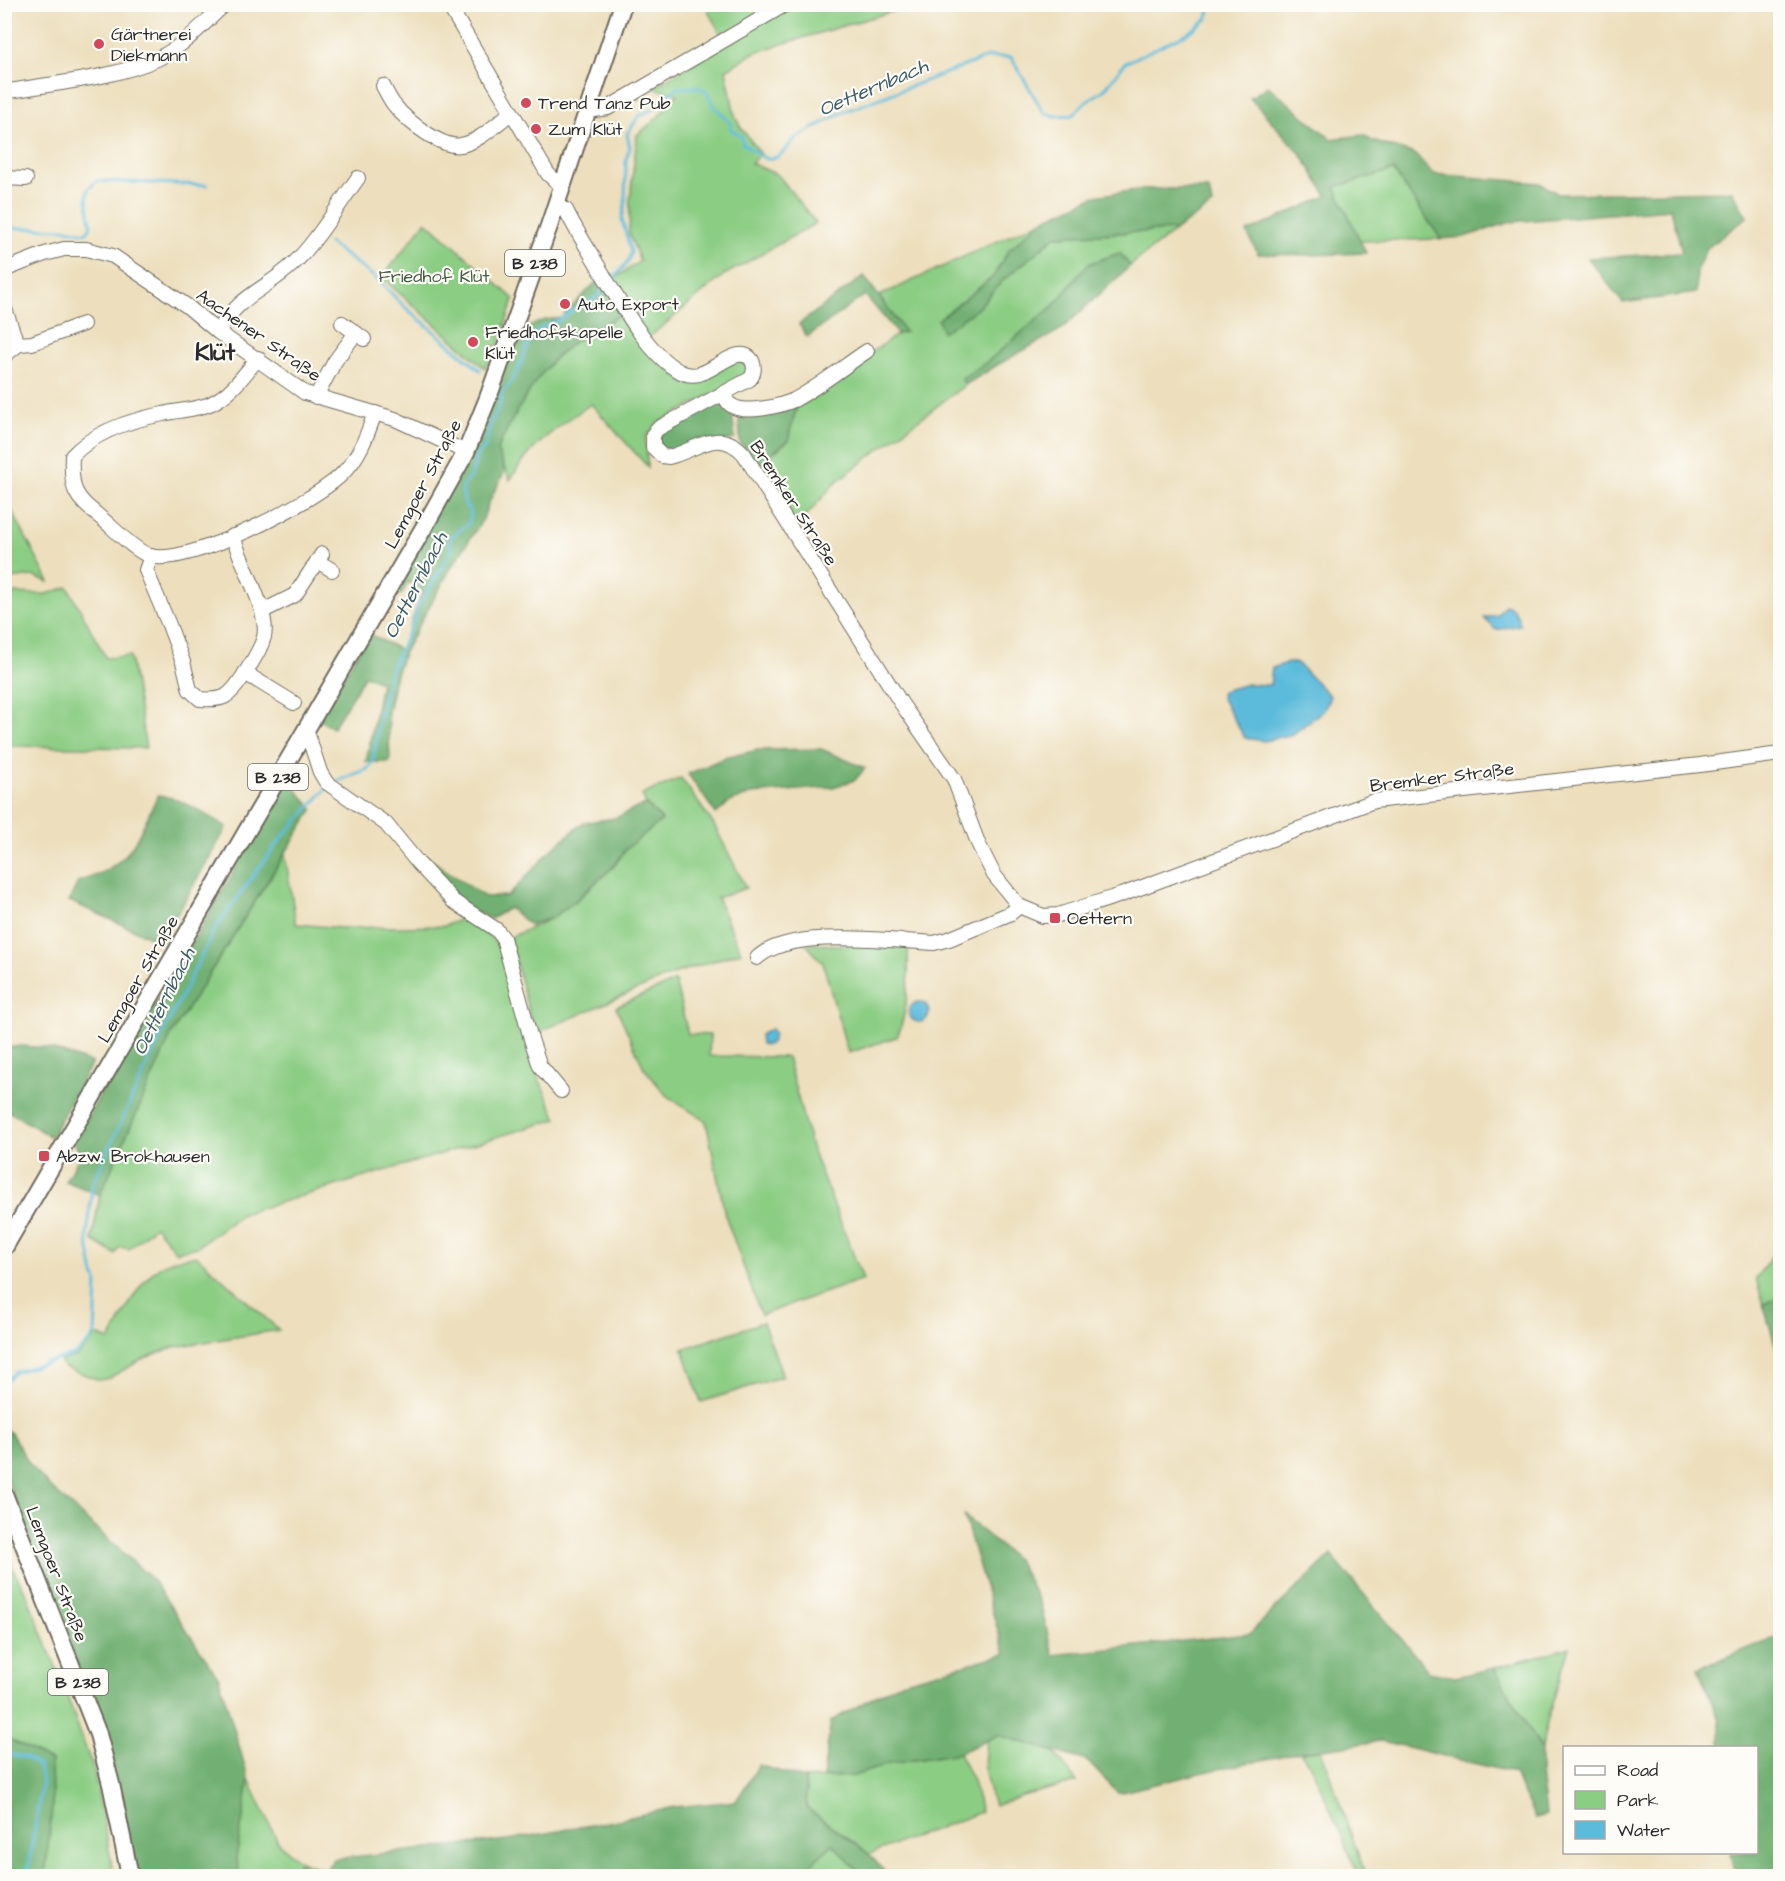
<svg xmlns="http://www.w3.org/2000/svg" width="1785" height="1881" font-family="'Architects Daughter',sans-serif">
  <style>
    .green { fill: #8ccd84; stroke: #5c7c58; stroke-width: 1.5 }
    .forest { fill: #71b072; stroke: #4e6e4e; stroke-width: 1.5 }
    .water { fill: #5cbbdb; stroke: #447383; stroke-width: 1.5 }
    .lines { fill: none; stroke-linecap: round; stroke-linejoin: round }
    .stream { stroke: #5cbbdb; stroke-width: 3 }
    .minor-casing { stroke: #6f6a5e; stroke-width: 16 }
    .major-casing { stroke: #6f6a5e; stroke-width: 20 }
    .minor { stroke: #fff; stroke-width: 14 }
    .major { stroke: #fff; stroke-width: 16 }
    .poi-dot { fill: #d1495b; stroke: #fdfcf7; stroke-width: 2 }
    .labels { text-anchor: middle; stroke-width: 4.5; stroke-linejoin: round; paint-order: stroke }
    .shield { fill: #fdfcf7; stroke: #6a6a68; stroke-width: 1.5 }
    .shield-label { font-size: 16px; font-weight: bold; fill: #2b2b2b }
    .poi-label { font-size: 18px; fill: #2b2b2b; stroke: #fdfcf7; text-anchor: start }
    .park-label { font-size: 18px; fill: #485c46; stroke: #fdfcf7 }
    .street-label { font-size: 18px; fill: #2b2b2b; stroke: #fdfcf7 }
    .water-label { font-size: 20px; font-style: italic; fill: #3c5d69; stroke: #fdfcf7 }
    .district-label { font-size: 24px; font-weight: bold; fill: #2b2b2b; stroke: #fdfcf7 }
  </style>
  <rect width="100%" height="100%" fill="#fdfcf7"/>
  <filter id="ink" filterUnits="userSpaceOnUse"><feTurbulence type="fractalNoise" baseFrequency=".0167" numOctaves="2"/><feDisplacementMap in="SourceGraphic" scale="12" xChannelSelector="R" yChannelSelector="G"/><feConvolveMatrix kernelMatrix="1 2 1 2 8 2 1 2 1" color-interpolation-filters="sRGB"/></filter>
  <filter id="wash" filterUnits="userSpaceOnUse"><feTurbulence type="fractalNoise" baseFrequency=".008" numOctaves="4" result="noise"/><feDisplacementMap in="SourceGraphic" scale="24" xChannelSelector="R" yChannelSelector="G"/><feGaussianBlur stdDeviation="1.35" result="paint"/><feColorMatrix in="noise" values="0 0 0 0 0 0 0 0 0 0 0 0 0 0 0 0 0 1.4 0 .05"/><feComposite in="paint" operator="in"/></filter>
  <g filter="url(#wash)">
    <rect width="100%" height="100%" fill="#eddfbd"/>
    <g class="green">
      <polygon points="710,5 778,5 723,38 708,11"/>
      <polygon points="790,5 914,5 755,52 726,70 735,116 741,128 761,154 751,163 778,175 816,223 724,275 648,338 614,279 640,261 629,234 630,200 637,135 657,118 678,94 652,88"/>
      <polygon points="1393,170 1441,239 1360,241 1335,187"/>
      <polygon points="426,221 514,299 498,346 494,345 492,348 496,351 485,368 382,278"/>
      <path d="M1041,221L1009,250L993,277L938,320L977,309L1002,281L1056,236L1176,230L1130,266L1120,253L1088,264L1054,305L987,362L962,378L965,385L836,482L798,525L757,465L789,440C789,427 795,418 797,405L898,334L905,332L879,296Z"/>
      <path d="M621,314L683,379L738,360L747,365L749,371L744,378L658,423L645,438L648,467L591,404C557,427 531,445 510,480L497,450C511,419 538,371 565,349C581,335 603,325 621,314Z"/>
      <polygon points="5,497 49,582 33,576 5,580"/>
      <polygon points="68,587 106,658 130,656 146,748 5,746 5,593 47,594"/>
      <polygon points="681,778 714,825 746,888 717,898 741,952 676,973 539,1032 533,1028 509,938 552,918 577,900 614,866 627,848 661,821 646,804 642,795"/>
      <path d="M285,854L296,924L341,928L444,926L464,918C480,926 491,934 500,949L528,1049L536,1072L557,1119L242,1214L197,1247L176,1252L155,1226L129,1249L120,1247L115,1254L92,1240L100,1195L172,1033Z"/>
      <path d="M806,944L908,947C909,974 908,1013 897,1037L848,1053L823,963Z"/>
      <polygon points="675,981 688,1034 710,1035 709,1056 787,1057 811,1147 863,1279 761,1315 725,1215 706,1121 667,1096 644,1068 616,1007"/>
      <polygon points="1780,1245 1780,1298 1763,1304 1756,1278"/>
      <path d="M196,1255L279,1330L174,1347L145,1358L109,1378L99,1380L64,1367L60,1361L77,1356L97,1335L110,1340C126,1312 140,1272 173,1260C181,1258 189,1257 196,1255Z"/>
      <polygon points="763,1322 783,1376 701,1402 683,1349"/>
      <polygon points="4,1546 15,1573 26,1593 62,1682 94,1771 114,1876 45,1876 52,1807 51,1761 5,1737"/>
      <polygon points="1570,1647 1550,1710 1541,1749 1494,1668"/>
      <path d="M998,1735L1053,1751L1077,1782L1025,1795L994,1806C986,1778 981,1770 987,1740Z"/>
      <polygon points="1321,1750 1366,1876 1359,1876 1319,1784 1308,1761 1300,1752"/>
      <polygon points="959,1753 973,1781 981,1812 869,1854 807,1808 805,1779 853,1776 889,1764"/>
      <polygon points="249,1780 279,1844 300,1861 290,1876 240,1876 236,1858"/>
      <polygon points="833,1844 863,1876 798,1876"/>
    </g>
    <g class="forest">
      <polygon points="1268,86 1331,139 1364,135 1372,141 1415,154 1433,174 1540,183 1558,194 1732,191 1747,217 1706,249 1697,269 1696,293 1623,303 1588,258 1682,253 1671,209 1511,222 1464,237 1441,239 1393,170 1335,187 1366,253 1312,255 1258,254 1247,232 1327,196 1301,154 1250,98"/>
      <polygon points="1144,189 1209,189 1212,205 1176,230 1056,236 1002,281 977,309 943,332 938,320 993,277 1009,250 1041,221 1095,196"/>
      <polygon points="1120,253 1130,266 1062,329 999,364 965,385 962,379 987,362 1054,305 1088,264"/>
      <polygon points="864,276 905,332 898,334 865,295 807,337 799,324"/>
      <path d="M601,277L621,314C603,325 581,335 565,349C538,371 511,419 497,450L505,471L488,504L483,519L451,568L404,652L396,674L388,712L390,762H366L381,682L365,675L333,728L318,719L369,634L401,650L423,590L408,582L401,595L396,590L520,330L545,320L561,318Z"/>
      <polygon points="721,401 732,411 735,439 667,451 660,448 659,438 665,430"/>
      <path d="M797,405C795,418 789,427 789,440L757,465L740,443L739,413L762,416Z"/>
      <polygon points="821,749 865,768 855,780 833,787 751,794 730,802 716,814 688,774 724,758 758,750"/>
      <polygon points="287,779 313,809 172,1033 100,1195 65,1181 81,1155 74,1142 116,1067 188,950"/>
      <path d="M158,795C185,799 203,814 227,827L161,942L69,901L78,882C132,865 135,842 158,795Z"/>
      <polygon points="646,804 662,820 627,848 614,866 576,900 552,918 530,925 509,908 491,919 458,904 423,862 427,857 485,897 508,896 554,847 583,823 615,818"/>
      <polygon points="21,1046 48,1048 92,1063 51,1137 5,1109 5,1048"/>
      <polygon points="1780,1298 1780,1360 1763,1304"/>
      <polygon points="5,1429 11,1433 30,1465 49,1486 152,1579 219,1678 249,1780 236,1858 240,1876 219,1876 216,1869 199,1876 137,1876 108,1744 5,1474"/>
      <polygon points="964,1516 1017,1560 1040,1603 1053,1655 1249,1634 1331,1555 1429,1672 1455,1677 1494,1668 1541,1749 1541,1773 1546,1815 1535,1818 1514,1773 1382,1741 1300,1752 1209,1771 1118,1793 1087,1761 998,1735 959,1753 889,1764 853,1776 823,1777 831,1721 901,1682 1005,1654"/>
      <polygon points="1780,1636 1780,1876 1735,1876 1730,1853 1756,1852 1756,1748 1720,1747 1720,1721 1698,1668"/>
      <polygon points="5,1737 51,1761 52,1807 45,1876 5,1876"/>
      <polygon points="759,1765 805,1779 807,1808 869,1854 888,1876 863,1876 833,1844 798,1876 290,1876 300,1861 325,1870 334,1859 508,1840 613,1821 675,1807 736,1801"/>
    </g>
    <g class="water">
      <polygon points="1505,605 1511,607 1518,617 1520,625 1496,630 1484,618 1497,615"/>
      <polygon points="1287,663 1297,663 1330,696 1324,710 1293,734 1264,741 1245,738 1221,697 1222,691 1247,684 1270,685 1272,668"/>
      <circle cx="919" cy="1012" r="10"/>
      <polygon points="771,1029 774,1034 772,1041 768,1045 761,1044 760,1035"/>
    </g>
    <g class="lines">
      <g class="stream">
        <polyline points="4,226 15,228 67,229 85,233 88,231 91,225 87,199 88,189 97,181 207,185"/>
        <polyline points="329,243 377,279 405,307 480,370"/>
        <polyline points="611,281 628,262 631,252 622,219 625,204 626,159 630,148 627,134 639,116 655,108 677,88 698,87 706,91 714,106 730,122 731,129 742,137 742,143 766,159 777,157 786,150 793,140 841,113 988,57 1011,57 1044,113 1055,116 1073,115 1086,102 1104,90 1125,63 1188,33 1207,19 1210,4"/>
        <polyline points="333,783 367,769 373,762 381,709 390,672 413,622 419,604 444,565 452,548 449,541 452,536 469,523 471,513 465,504 462,488 472,473 477,455 485,448 491,422 497,412 503,391 509,385 519,368 530,339 541,328 558,321 572,311 590,302 605,289"/>
        <polyline points="4,1383 15,1372 76,1354 91,1340 95,1334 97,1281 94,1275 87,1239 92,1186 150,1059 216,927 278,842 328,787"/>
        <polyline points="4,1753 27,1758 39,1766 42,1782 27,1876"/>
      </g>
    </g>
  </g>
  <g filter="url(#ink)">
    <g class="lines">
      <g class="minor-casing">
        <g id="minor">
          <polyline points="448,4 548,174 557,182 563,184"/>
          <path d="M383,86C387,93 390,100 395,106C406,120 442,149 461,145C479,142 496,124 511,113"/>
          <path d="M4,92C53,83 112,79 157,59C183,47 204,23 225,4"/>
          <polyline points="589,108 595,110 608,108 786,4"/>
          <polyline points="4,178 26,179"/>
          <path d="M555,207L566,210C575,229 587,247 598,266C617,297 647,354 679,371C702,384 717,360 738,355C753,352 758,369 750,379L657,429L653,435V447L662,456L669,457C697,450 719,426 744,454L901,703L954,779L978,843L994,875L1019,906L1043,916L1058,915L1121,895L1374,801L1700,765L1780,754"/>
          <polyline points="4,270 45,254 64,249 86,249 113,256 187,306 218,332 305,393 395,419 466,452"/>
          <polyline points="4,306 14,335 19,344 4,356"/>
          <polyline points="342,323 364,339"/>
          <path d="M218,332C240,294 264,291 293,264C315,244 339,204 358,178"/>
          <polyline points="19,344 32,343 83,324"/>
          <path d="M258,358C244,375 232,393 212,403C197,410 179,410 163,414C131,420 94,432 72,456C70,497 78,498 107,523C118,533 137,552 150,556C188,567 316,501 343,473C360,456 367,435 375,413"/>
          <path d="M723,394C726,398 727,403 731,405C743,415 781,406 794,400C820,386 843,367 867,351"/>
          <polyline points="316,397 335,361 356,333"/>
          <path d="M151,556L146,570L169,625L183,662L190,690L200,699C224,701 229,697 242,678C250,665 260,652 264,637C270,612 240,562 233,536"/>
          <polyline points="317,561 332,570"/>
          <polyline points="263,611 295,595 322,554"/>
          <polyline points="245,673 294,703"/>
          <polyline points="306,729 320,772 326,782 386,824 418,863 453,901 497,930 503,938 531,1039 540,1066 561,1091"/>
          <path d="M757,958C790,927 890,941 934,943L949,939L1011,913L1019,906"/>
        </g>
      </g>
      <g class="major-casing">
        <g id="major">
          <polyline points="4,1248 427,522 466,452 488,398 549,226 623,4"/>
          <polyline points="4,1494 98,1734 111,1784 130,1876"/>
        </g>
      </g>
      <use href="#minor" class="minor"/>
      <use href="#major" class="major"/>
    </g>
  </g>
  <g class="poi-dot">
    <circle cx="99" cy="44" r="6"/>
    <circle cx="526" cy="103" r="6"/>
    <circle cx="536" cy="129" r="6"/>
    <circle cx="565" cy="304" r="6"/>
    <circle cx="473" cy="342" r="6"/>
    <rect x="1049" y="912" width="12" height="12" rx="3"/>
    <rect x="38" y="1150" width="12" height="12" rx="3"/>
  </g>
  <g class="labels">
    <g class="shield">
      <rect x="505" y="250" width="60" height="26" rx="4.5"/>
      <rect x="248" y="764" width="60" height="26" rx="4.5"/>
      <rect x="48" y="1669" width="60" height="26" rx="4.5"/>
    </g>
    <g class="shield-label">
      <text x="535" y="269">B 238</text>
      <text x="278" y="783">B 238</text>
      <text x="78" y="1688">B 238</text>
    </g>
    <g class="poi-label">
      <text x="111" y="40">Gärtnerei<tspan x="111" dy="21">Diekmann</tspan></text>
      <text x="538" y="109">Trend Tanz Pub</text>
      <text x="548" y="135">Zum Klüt</text>
      <text x="577" y="310">Auto Export</text>
      <text x="485" y="338">Friedhofskapelle<tspan x="485" dy="21">Klüt</tspan></text>
      <text x="1067" y="924">Oettern</text>
      <text x="56" y="1162">Abzw. Brokhausen</text>
    </g>
    <g class="park-label">
      <text x="434" y="282">Friedhof Klüt</text>
    </g>
    <g class="street-label">
      <text transform="translate(259 335) rotate(35)" y="6">Aachener Straße</text>
      <text transform="translate(423 484) rotate(-62)" y="6">Lemgoer Straße</text>
      <text transform="translate(794 503) rotate(57)" y="6">Bremker Straße</text>
      <text transform="translate(1442 777) rotate(-7)" y="6">Bremker Straße</text>
      <text transform="translate(138 979) rotate(-60)" y="6">Lemgoer Straße</text>
      <text transform="translate(57 1574) rotate(69)" y="6">Lemgoer Straße</text>
    </g>
    <g class="water-label">
      <text transform="translate(873 87) rotate(-23)" y="7">Oetternbach</text>
      <text transform="translate(415 585) rotate(-63)" y="7">Oetternbach</text>
      <text transform="translate(163 1001) rotate(-64)" y="7">Oetternbach</text>
    </g>
    <g class="district-label">
      <text x="215" y="360">Klüt</text>
    </g>
  </g>
  <rect width="1785" height="1881" fill="none" stroke="#fdfcf7" stroke-width="24"/>
  <rect x="1563" y="1746" width="195" height="108" fill="#fdfcf7" stroke="#a9a8a5" stroke-width="1.5"/>
  <rect x="1575" y="1766" width="30" height="9" fill="#ffffff" stroke="#a9a8a5" stroke-width="1.5"/>
  <text x="1617" y="1776" font-size="18" fill="#2b2b2b">Road</text>
  <rect x="1575" y="1791" width="30" height="18" fill="#8ccd84" stroke="#a9a8a5" stroke-width="1.5"/>
  <text x="1617" y="1806" font-size="18" fill="#2b2b2b">Park</text>
  <rect x="1575" y="1821" width="30" height="18" fill="#5cbbdb" stroke="#a9a8a5" stroke-width="1.5"/>
  <text x="1617" y="1836" font-size="18" fill="#2b2b2b">Water</text>
</svg>
